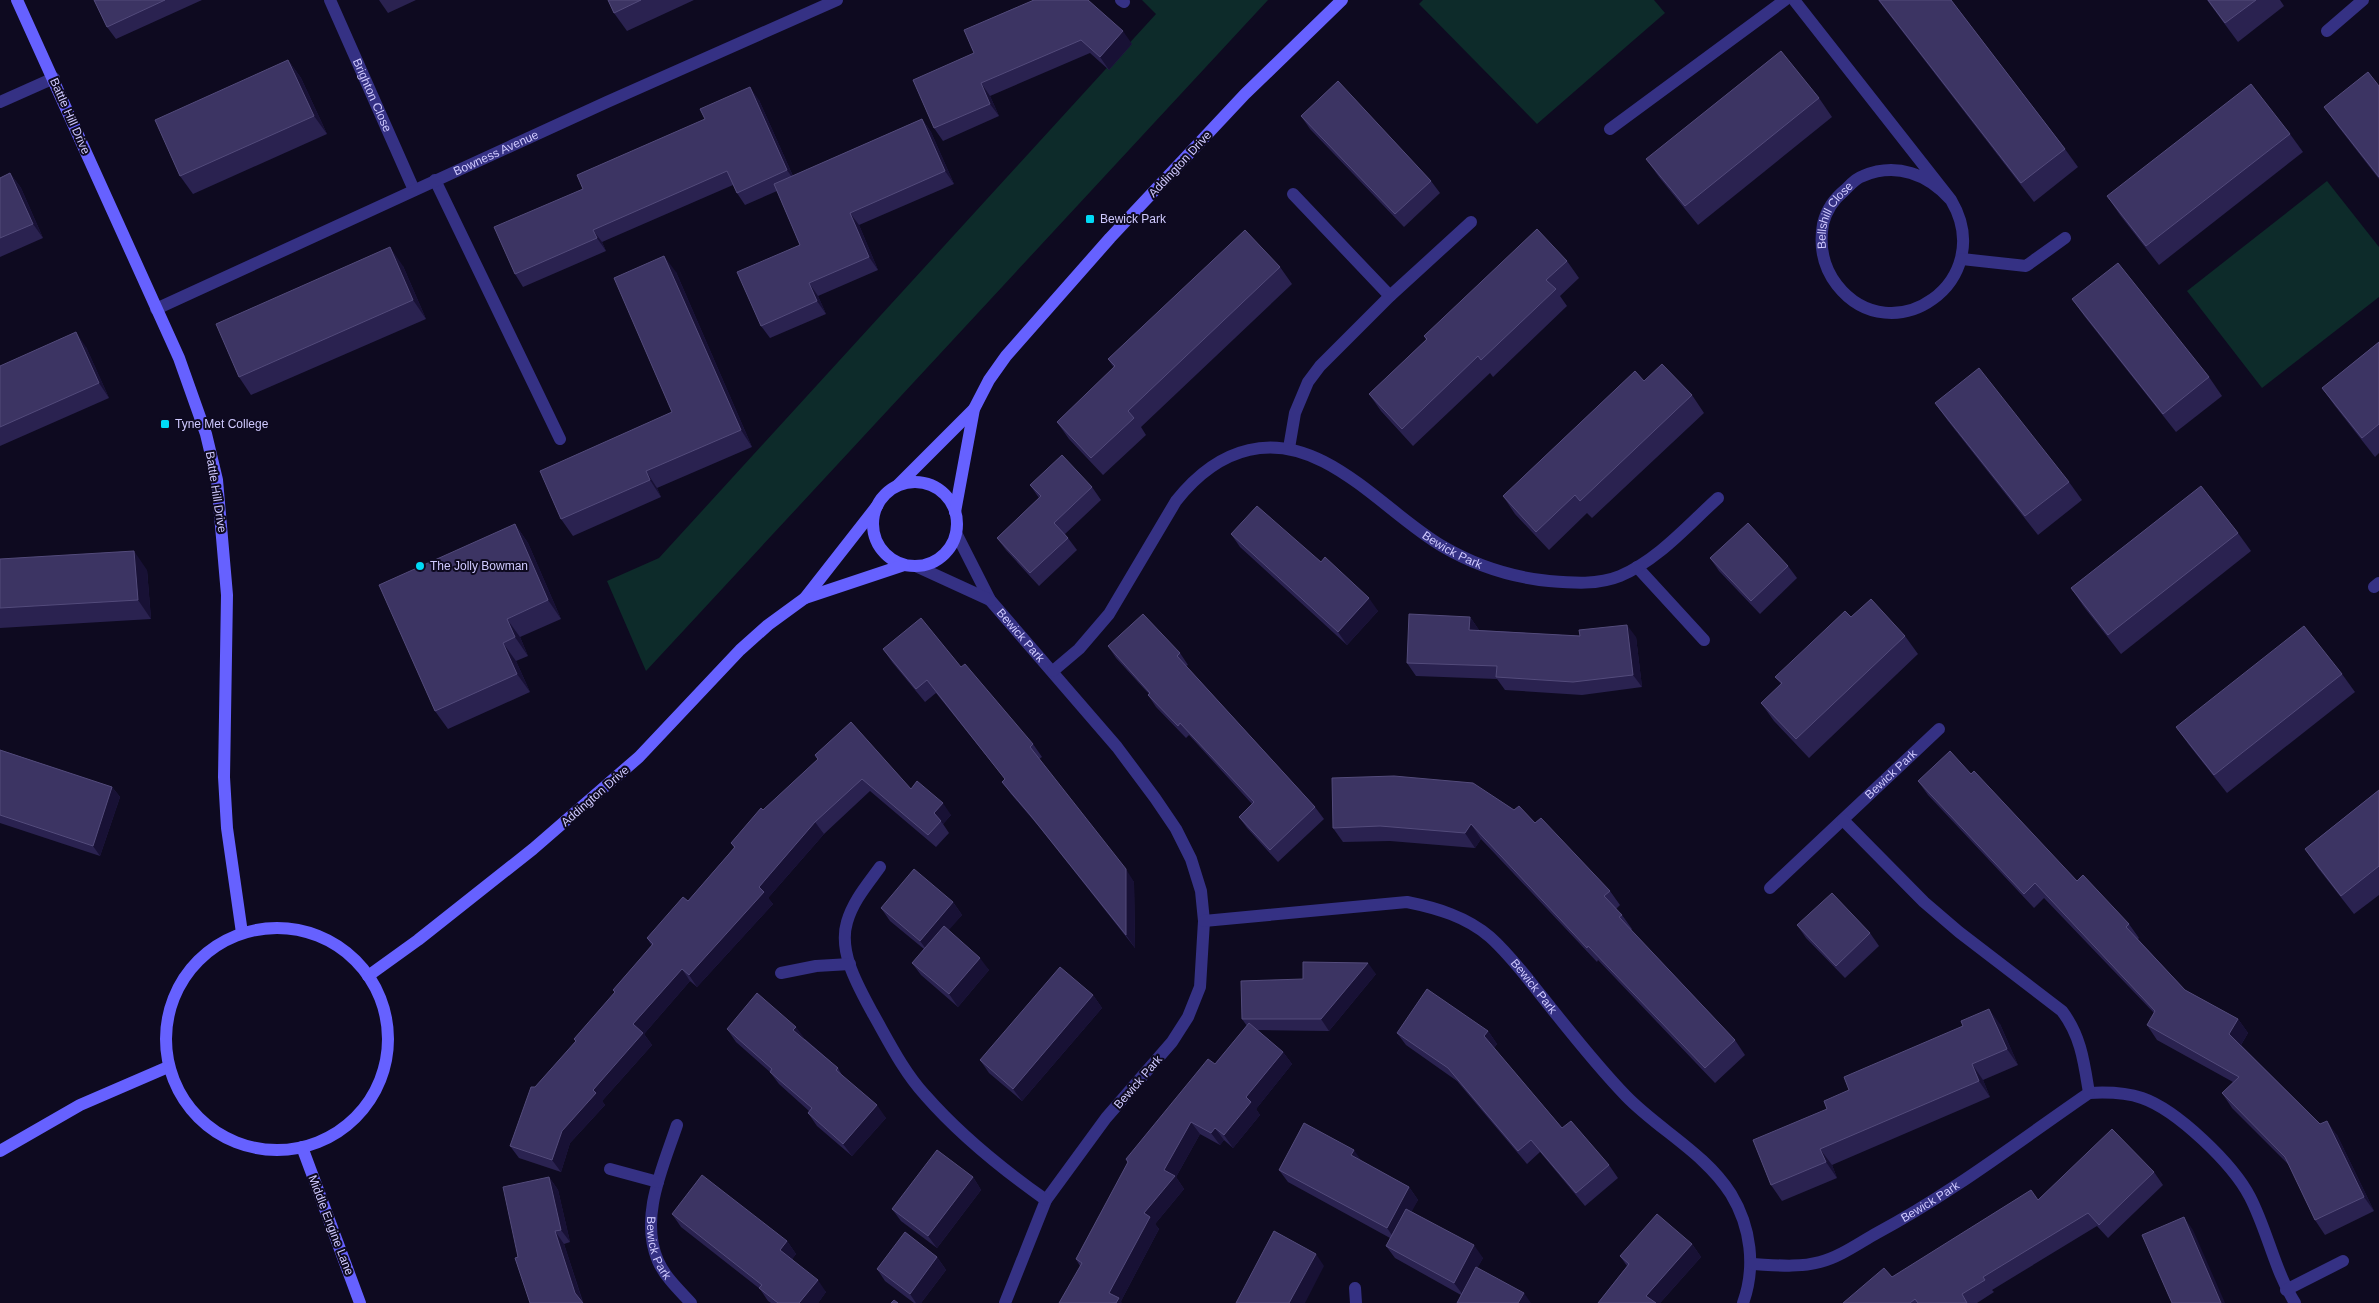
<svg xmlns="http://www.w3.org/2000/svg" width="2379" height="1303" font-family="Helvetica,sans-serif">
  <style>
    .green { fill: #0d2b2a }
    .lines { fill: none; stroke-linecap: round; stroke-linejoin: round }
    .lane { stroke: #353184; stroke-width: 12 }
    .street { stroke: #353184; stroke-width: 12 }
    .secondary { stroke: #6661ff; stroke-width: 12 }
    .wall { fill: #2a2250 }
    .shaded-wall { fill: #181135 }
    .building { fill: #3c3463; stroke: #534b7b }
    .poi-dot { fill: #00daf5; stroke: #0e0a20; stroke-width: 2 }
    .labels { text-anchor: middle; stroke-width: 4; stroke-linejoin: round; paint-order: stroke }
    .street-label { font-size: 12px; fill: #d0caff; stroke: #0e0a20 }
    .poi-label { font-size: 12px; fill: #d0caff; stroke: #0e0a20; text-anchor: start }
  </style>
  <rect width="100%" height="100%" fill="#0e0a20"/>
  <g class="green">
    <polygon points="1142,0 1268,0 646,671 607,581 659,558 1156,14"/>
    <polygon points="1423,0 1654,0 1665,13 1537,124 1419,4"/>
    <polygon points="2327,181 2379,247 2379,297 2262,388 2187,291"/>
  </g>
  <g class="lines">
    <polyline class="lane" points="1121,0 1124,2"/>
    <g class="street">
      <path id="s1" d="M330,0L414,190"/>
      <path id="s2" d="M1794,0L1951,200C1999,281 1892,355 1837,285C1823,267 1819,247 1823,224C1826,211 1834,199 1845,190C1850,185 1856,178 1863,176C1896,162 1928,174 1951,200"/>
      <polyline points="2327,31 2363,0"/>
      <polyline points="0,102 54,78"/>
      <polyline points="1610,129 1785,0"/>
      <polyline points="435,180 560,439"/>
      <polyline points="1293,194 1390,296"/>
      <polyline points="1962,259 2026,266 2065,238"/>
      <path id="s3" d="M156,309L607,102L837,0"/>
      <polyline points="1289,448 1295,413 1308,382 1320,366 1390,296 1471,222"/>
      <path id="s4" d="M956,533L990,600L1117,747L1155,798L1176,829L1191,859L1201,891L1204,921L1200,987L1188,1017L1172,1042L1106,1118L1046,1200L1005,1303"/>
      <polyline points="918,567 990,600"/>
      <polyline points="1637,567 1704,640"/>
      <polyline points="2374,587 2379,583"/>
      <path id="s5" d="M1053,671L1079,649L1109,614L1176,501C1195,477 1218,457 1249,450C1323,432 1384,512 1442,546C1476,566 1510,577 1549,581C1573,583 1598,585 1620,576C1658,560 1688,525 1718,498"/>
      <path d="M880,867C867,885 853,901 847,922C838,952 858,986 872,1012C888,1040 903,1071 925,1095C960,1135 1002,1169 1046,1200"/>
      <path id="s6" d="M1770,888L1939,729"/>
      <path id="s7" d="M1204,921L1407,902C1437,908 1467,917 1490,937C1509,954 1525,975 1540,994C1568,1029 1595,1064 1626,1096C1659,1130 1705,1153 1731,1194C1751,1227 1756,1267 1743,1303"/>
      <polyline points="781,973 816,966 850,964"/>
      <path d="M2089,1093C2107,1092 2124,1092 2142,1098C2177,1110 2233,1164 2250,1197C2268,1232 2274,1269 2295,1303"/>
      <path id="s8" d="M677,1125C663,1167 639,1217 658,1261C665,1277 679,1290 691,1303"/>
      <polyline points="610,1169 658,1182"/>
      <path id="s9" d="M1752,1264C1774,1265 1798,1268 1820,1262C1840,1257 1859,1243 1877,1233C1952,1193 2019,1141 2089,1093C2084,1062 2081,1036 2062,1011L1959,932L1924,902L1843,820"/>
      <polyline points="1355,1288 1356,1303"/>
      <polyline points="2286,1290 2343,1261"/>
    </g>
    <g class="secondary">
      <polyline points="17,0 179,358 206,434 217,480 227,595 224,777 227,828 242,933"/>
      <circle cx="915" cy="524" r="42"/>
      <polyline points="898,485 974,409"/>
      <polyline points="955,512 974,409 989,380 1006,356 1110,238 1245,94 1342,0"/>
      <polyline points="805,598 904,565"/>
      <circle cx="277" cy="1039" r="111"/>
      <polyline points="368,976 418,940 533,849 639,757 740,650 768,625 805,598 877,506"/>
      <polyline points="302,1147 360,1303"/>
      <polyline points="0,1151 80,1105 168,1067"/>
    </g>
  </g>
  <g class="wall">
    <polygon points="94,0 202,0 116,39 107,27"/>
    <polygon points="379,0 416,0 388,13"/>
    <polygon points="608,0 694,0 627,31 614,13"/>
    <polygon points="1032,0 1088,0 1132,44 1109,70 1090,53 990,96 999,116 943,141 934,128 974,53 1032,1"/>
    <polygon points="1878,0 1951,0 2065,149 2078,167 2034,202"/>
    <polygon points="2207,0 2280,0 2284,6 2238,42"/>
    <polygon points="288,60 301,78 327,134 193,194 180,176"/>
    <polygon points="2379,86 2379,179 2337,125 2324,107"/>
    <polygon points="1819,98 1832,117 1698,225 1659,177 1646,159"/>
    <polygon points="759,100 793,176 922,119 931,132 954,184 859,225 878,270 818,296 826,314 770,338 761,326 800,245 777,191 745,205 737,193 733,185 602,242 606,251 523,287 515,274 583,189"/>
    <polygon points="1301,116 1431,181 1440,193 1404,227 1310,129"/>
    <polygon points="2290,134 2303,152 2159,265 2120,215 2107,196"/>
    <polygon points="10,173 21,188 43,238 0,257 0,178"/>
    <polygon points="1567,261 1579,278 1560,296 1567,306 1493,377 1490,373 1413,446 1381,411 1369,394 1426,340 1424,336"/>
    <polygon points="403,266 426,319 251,395 239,377"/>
    <polygon points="1280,267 1292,284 1141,427 1146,435 1103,475 1069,439 1057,422 1114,368 1108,359"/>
    <polygon points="676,272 752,447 657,488 661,497 573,536 561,519 672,412"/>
    <polygon points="2072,299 2209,377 2222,396 2176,432 2085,317"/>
    <polygon points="2379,342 2379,453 2375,457 2335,406 2322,388"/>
    <polygon points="86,347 109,398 0,446 0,366"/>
    <polygon points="1644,381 1692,395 1704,413 1592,518 1587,513 1549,550 1515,514 1503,496"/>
    <polygon points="1935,403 2069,482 2082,500 2038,535 1948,421"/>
    <polygon points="1030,485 1092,487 1101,500 1065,534 1077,550 1039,586 1006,550 997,538 1039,498"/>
    <polygon points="515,524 528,543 561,619 520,637 528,656 516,661 530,692 448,729 435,711"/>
    <polygon points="2238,533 2251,551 2121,654 2084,607 2071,588"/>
    <polygon points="1231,534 1321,562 1378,611 1347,645 1240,547"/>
    <polygon points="1710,558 1788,566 1797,578 1760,614 1719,571"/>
    <polygon points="0,559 147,570 151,619 0,628"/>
    <polygon points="1470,617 1479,630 1580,636 1636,637 1642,687 1582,695 1505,690 1497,679 1416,676 1407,663"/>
    <polygon points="1851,617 1905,636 1918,654 1809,758 1774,721 1761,703 1781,684 1775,677"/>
    <polygon points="1108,646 1180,653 1188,665 1186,666 1315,807 1324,819 1278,862 1247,828 1239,817 1252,804 1189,735 1186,738 1156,707 1148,695 1149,694 1116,658"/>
    <polygon points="883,649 961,667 1033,744 1042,757 1039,759 1134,882 1135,948 1040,828 1011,794 1002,782 1005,779 936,693 925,702 892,662"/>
    <polygon points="2342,674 2355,692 2227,793 2189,745 2176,727"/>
    <polygon points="0,750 112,787 120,797 100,856 0,823"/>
    <polygon points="815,755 911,789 951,815 943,824 949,833 936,847 870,791 824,834 768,898 773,904 697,987 690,981 644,1034 652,1045 602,1101 605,1105 570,1143 561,1172 519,1158 510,1146 535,1087 576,1042 574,1039 615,993 613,990 652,946 647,938 688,901 734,848 731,843 763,810 818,760"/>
    <polygon points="1971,774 2077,881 2129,924 2139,938 2138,939 2185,990 2238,1019 2248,1033 2241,1045 2320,1124 2337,1135 2374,1211 2325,1235 2315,1220 2289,1165 2232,1108 2222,1093 2233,1082 2157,1040 2147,1025 2154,1013 2044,898 2034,908 1928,795 1918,781"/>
    <polygon points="2379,790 2379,895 2354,914 2318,868 2305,849"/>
    <polygon points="1514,810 1535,823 1610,891 1620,905 1616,909 1622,915 1632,929 1631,930 1735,1040 1745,1055 1715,1083 1598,960 1597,962 1481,839 1475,848 1390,841 1343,842 1333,828"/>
    <polygon points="953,902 962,915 948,930 989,970 958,1007 921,975 912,963 924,949 890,921 881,908"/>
    <polygon points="1797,925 1870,933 1879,946 1845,978 1806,938"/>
    <polygon points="1376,974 1329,1031 1257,1030 1283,1052 1292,1064 1256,1109 1260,1115 1233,1148 1224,1140 1220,1145 1200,1134 1176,1177 1184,1189 1155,1224 1159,1229 1121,1301 1080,1266 1076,1259 1128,1163 1126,1159 1215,1064 1247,1026 1242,1019 1303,979"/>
    <polygon points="1093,995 1102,1008 1022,1101 989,1073 980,1060"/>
    <polygon points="2000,1024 2018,1065 1983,1080 1990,1097 1832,1165 1837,1178 1782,1201 1771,1185 1827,1109"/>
    <polygon points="727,1029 805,1039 838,1068 842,1075 886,1118 852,1156 817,1126 808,1113 809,1111 779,1084 770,1072 736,1042"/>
    <polygon points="1488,1031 1497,1044 1494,1048 1562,1128 1609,1165 1618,1178 1585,1206 1540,1152 1527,1164 1457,1081 1406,1045 1397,1033"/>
    <polygon points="1361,1161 1409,1187 1418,1200 1411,1211 1483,1258 1461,1295 1395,1258 1386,1246 1390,1238 1288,1182 1279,1170"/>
    <polygon points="2154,1172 2163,1185 2108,1238 2097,1226 1992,1290 1994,1292 1977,1303 1843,1303 2038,1199"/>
    <polygon points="549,1177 558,1190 570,1242 564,1244 583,1302 518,1257"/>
    <polygon points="973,1177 981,1190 937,1248 901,1221 892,1209"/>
    <polygon points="672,1214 787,1241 796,1254 792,1259 826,1292 818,1303 771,1303 768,1301 760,1289 681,1227"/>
    <polygon points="1692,1244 1701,1257 1660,1303 1598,1303 1627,1266 1620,1256"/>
    <polygon points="937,1257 946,1270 921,1303 914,1303 885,1281 877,1269"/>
  </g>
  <g class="shaded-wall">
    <polygon points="1123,31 1132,44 1109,70 1100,57"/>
    <polygon points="288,60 301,78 327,134 314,116"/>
    <polygon points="981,83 990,96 999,116 990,104"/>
    <polygon points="750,87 759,100 796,183 787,170"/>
    <polygon points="922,119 931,132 954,184 945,171"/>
    <polygon points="10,173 21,188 43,238 33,224"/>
    <polygon points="850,213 859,225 878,270 869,257"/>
    <polygon points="593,230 602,242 606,251 597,238"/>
    <polygon points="390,247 403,266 426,319 413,300"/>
    <polygon points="664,256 676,272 752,447 741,430"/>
    <polygon points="809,283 818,296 826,314 817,301"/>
    <polygon points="76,332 86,347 109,398 99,383"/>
    <polygon points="646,471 657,488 661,497 650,480"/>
    <polygon points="515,524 528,543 561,619 548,600"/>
    <polygon points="134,551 147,570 151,619 138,600"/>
    <polygon points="1369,598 1378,611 1347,645 1338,632"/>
    <polygon points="1470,617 1479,630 1478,642 1469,630"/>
    <polygon points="507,619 520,637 528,656 515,637"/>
    <polygon points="1627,625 1636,637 1642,687 1633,675"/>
    <polygon points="503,643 516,661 530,692 517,674"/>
    <polygon points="112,787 120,797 100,856 93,846"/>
    <polygon points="943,803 951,815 943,824 934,813"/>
    <polygon points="815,822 824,834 768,898 773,904 697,987 689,975 759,887"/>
    <polygon points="1471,824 1481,839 1475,848 1465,833"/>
    <polygon points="1126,869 1134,882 1135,948 1126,935"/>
    <polygon points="953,902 962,915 929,953 920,941"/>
    <polygon points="980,958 989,970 958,1007 949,994"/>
    <polygon points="1368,963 1376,974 1329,1031 1321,1019"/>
    <polygon points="682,969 690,981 644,1034 652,1045 602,1101 605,1105 570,1143 561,1172 552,1160 562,1131 593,1090 633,1024"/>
    <polygon points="1093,995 1102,1008 1022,1101 1013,1089"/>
    <polygon points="1989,1009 2000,1024 2018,1065 2007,1049"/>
    <polygon points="2238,1019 2248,1033 2239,1048 2229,1034"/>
    <polygon points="796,1027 805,1039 793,1030"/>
    <polygon points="1488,1031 1497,1044 1493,1049 1484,1036"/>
    <polygon points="1283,1052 1292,1064 1256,1109 1260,1115 1233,1148 1224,1135 1246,1097"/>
    <polygon points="1972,1064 1983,1080 1990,1097 1979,1081"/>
    <polygon points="877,1105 886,1118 852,1156 843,1144"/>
    <polygon points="2327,1121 2337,1135 2374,1211 2364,1197"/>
    <polygon points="1191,1122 1200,1134 1176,1177 1184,1189 1155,1224 1159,1229 1121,1301 1122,1303 1116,1303 1109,1293 1164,1170"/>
    <polygon points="1215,1128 1224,1140 1220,1145 1211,1133"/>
    <polygon points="1820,1149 1832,1165 1837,1178 1826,1162"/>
    <polygon points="1354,1150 1363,1163 1351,1155"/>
    <polygon points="549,1177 558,1190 570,1242 561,1230"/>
    <polygon points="973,1177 981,1190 937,1248 928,1236"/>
    <polygon points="1409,1187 1418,1200 1396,1241 1387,1228"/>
    <polygon points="2184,1217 2193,1230 2225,1303 2221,1303"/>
    <polygon points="555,1231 564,1244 583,1303 575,1293"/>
    <polygon points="787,1241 796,1254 789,1263 780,1250"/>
    <polygon points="1692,1244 1701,1257 1660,1303 1651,1303 1646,1296"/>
    <polygon points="1474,1245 1483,1258 1463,1295 1454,1283"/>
    <polygon points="1316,1254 1324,1266 1305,1303 1289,1303"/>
    <polygon points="937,1257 946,1270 921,1303 916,1303 910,1294"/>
    <polygon points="818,1280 826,1292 818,1303 799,1303"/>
    <polygon points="1524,1293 1531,1303 1518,1303"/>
  </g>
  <g class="building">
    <polygon points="94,0 165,0 107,27"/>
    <polygon points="608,0 641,0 614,13"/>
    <polygon points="1034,0 1088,0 1123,31 1100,57 1081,40 981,83 990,104 934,128 913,80 974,53 964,30"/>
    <polygon points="1879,0 1951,0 2065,149 2021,183"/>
    <polygon points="2208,0 2256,0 2225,23"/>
    <polygon points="1781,51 1819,98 1685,206 1646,159"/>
    <polygon points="288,60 314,116 180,176 155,120"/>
    <polygon points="2368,72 2379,86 2379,177 2324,107"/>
    <polygon points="1338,81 1431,181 1395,214 1301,116"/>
    <polygon points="2251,84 2290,134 2146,246 2107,196"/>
    <polygon points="750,87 787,170 737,193 727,171 593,230 597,238 515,274 494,227 583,189 577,175 705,119 700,109"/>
    <polygon points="922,119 945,171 850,213 869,257 809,283 817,301 761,326 737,272 800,245 774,184"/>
    <polygon points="10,173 33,224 0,238 0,178"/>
    <polygon points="1537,229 1567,261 1546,280 1556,289 1481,360 1478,356 1402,429 1369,394 1427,339 1424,336"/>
    <polygon points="1245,230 1280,267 1128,411 1134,418 1091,458 1057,422 1115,366 1108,359"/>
    <polygon points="390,247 413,300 239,377 216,324"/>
    <polygon points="664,256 741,430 646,471 650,480 561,519 540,471 672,412 614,278"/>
    <polygon points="2118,263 2209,377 2163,414 2072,299"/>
    <polygon points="76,332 99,383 0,427 0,366"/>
    <polygon points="2379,342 2379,424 2362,438 2322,388"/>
    <polygon points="1662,364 1692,395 1580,501 1575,495 1536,532 1503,496 1635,371 1644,381"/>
    <polygon points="1979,368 2069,482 2025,516 1935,403"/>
    <polygon points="1062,455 1092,487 1054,523 1068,538 1030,573 997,538 1041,496 1030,485"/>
    <polygon points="2201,486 2238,533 2108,635 2071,588"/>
    <polygon points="1257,506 1321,562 1325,557 1369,598 1338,632 1231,534"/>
    <polygon points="1748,523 1788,566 1751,601 1710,558"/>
    <polygon points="515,524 548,600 507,619 515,637 503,643 517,674 435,711 379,585"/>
    <polygon points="134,551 138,600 0,608 0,559"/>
    <polygon points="1871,599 1905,636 1796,739 1761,703 1782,683 1775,677 1845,611 1851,617"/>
    <polygon points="1143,614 1180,653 1177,656 1315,807 1270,850 1239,817 1254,802 1180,723 1178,726 1148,695 1150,693 1108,646"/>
    <polygon points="1409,614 1470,617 1469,630 1580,636 1579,630 1627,625 1633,675 1573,682 1496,677 1497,666 1407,663"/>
    <polygon points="921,618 961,667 965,664 1033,744 1030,747 1126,869 1126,935 1031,816 1002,782 1005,779 927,680 916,689 883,649"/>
    <polygon points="2304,626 2342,674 2214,775 2176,727"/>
    <polygon points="851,722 911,789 917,781 943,803 934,813 941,821 928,835 862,779 815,822 759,887 764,892 689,975 682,969 633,1024 643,1033 593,1090 596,1093 562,1131 552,1160 510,1146 531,1087 535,1087 576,1041 574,1039 615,992 613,990 653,944 647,938 683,897 688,901 735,847 731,843 761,808 763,810 818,759 815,755"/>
    <polygon points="0,750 112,787 93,846 0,815"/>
    <polygon points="1950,751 1971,774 1974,771 2077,881 2083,875 2129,924 2126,927 2185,990 2238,1019 2229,1034 2320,1124 2327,1121 2364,1197 2315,1220 2285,1157 2222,1093 2239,1077 2147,1025 2155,1011 2035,883 2024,894 1918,781"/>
    <polygon points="1394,776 1473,783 1514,810 1519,806 1535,823 1541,818 1610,891 1604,896 1622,915 1619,917 1735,1040 1705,1068 1588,946 1587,948 1471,824 1465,833 1380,826 1333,828 1332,778"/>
    <polygon points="2379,790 2379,866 2341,896 2305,849"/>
    <polygon points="914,869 953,902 920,941 881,908"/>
    <polygon points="1832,893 1870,933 1836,966 1797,925"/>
    <polygon points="944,926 980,958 949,994 912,963"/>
    <polygon points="1303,962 1368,963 1321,1019 1242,1019 1241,981 1303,979"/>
    <polygon points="1060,967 1093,995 1013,1089 980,1060"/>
    <polygon points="1427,989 1488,1031 1484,1036 1562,1128 1571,1121 1609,1165 1576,1193 1531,1140 1518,1151 1448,1068 1397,1033"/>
    <polygon points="757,993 796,1027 793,1030 838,1068 836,1070 877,1105 843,1144 808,1113 812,1108 770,1072 772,1069 727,1029"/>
    <polygon points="1989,1009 2007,1049 1972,1064 1979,1081 1820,1149 1826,1162 1771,1185 1753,1140 1827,1109 1824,1101 1849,1090 1844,1077 1963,1026 1961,1021"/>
    <polygon points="1249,1023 1283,1052 1246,1097 1251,1102 1224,1135 1215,1128 1211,1133 1191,1122 1164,1170 1175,1176 1144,1213 1150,1217 1109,1293 1119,1298 1116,1303 1059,1303 1082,1263 1076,1259 1128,1162 1126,1159 1208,1059 1215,1064"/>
    <polygon points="1304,1123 1354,1150 1351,1155 1409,1187 1387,1228 1279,1170"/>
    <polygon points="2112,1129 2154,1172 2099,1225 2088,1213 1983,1277 1985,1280 1962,1294 1967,1303 1918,1303 1915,1299 1910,1303 1843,1303 1884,1268 1892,1277 2031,1190 2038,1200"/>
    <polygon points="937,1150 973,1177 928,1236 892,1209"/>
    <polygon points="702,1175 787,1241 780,1250 818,1280 799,1303 778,1303 759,1288 762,1285 672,1214"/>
    <polygon points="549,1177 561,1230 555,1231 575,1293 583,1303 530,1303 515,1258 518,1257 503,1187"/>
    <polygon points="1406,1209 1474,1245 1454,1283 1386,1246"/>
    <polygon points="1657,1214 1692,1244 1646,1296 1656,1303 1598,1303 1629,1264 1620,1256"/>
    <polygon points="2184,1217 2221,1303 2172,1303 2142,1235"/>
    <polygon points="1274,1231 1316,1254 1289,1303 1236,1303"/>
    <polygon points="905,1232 937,1257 910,1294 877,1269"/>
    <polygon points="1476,1267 1524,1293 1518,1303 1457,1303"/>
    <polygon points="894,1300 898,1303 891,1303"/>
  </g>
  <g class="poi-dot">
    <rect x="1085" y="214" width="10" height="10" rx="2.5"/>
    <rect x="160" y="419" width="10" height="10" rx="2.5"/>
    <circle cx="420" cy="566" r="5"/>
  </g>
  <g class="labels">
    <g class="street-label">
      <text dy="4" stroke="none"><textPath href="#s1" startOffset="104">Brighton Close</textPath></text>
      <text transform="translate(70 116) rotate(66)" y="4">Battle Hill Drive</text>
      <text dy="4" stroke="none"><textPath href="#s3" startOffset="374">Bowness Avenue</textPath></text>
      <text transform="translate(1180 164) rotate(-47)" y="4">Addington Drive</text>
      <text dy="4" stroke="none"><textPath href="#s2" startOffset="550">Bellshill Close</textPath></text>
      <text transform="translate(216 492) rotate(81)" y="4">Battle Hill Drive</text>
      <text dy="4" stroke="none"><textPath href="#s5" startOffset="536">Bewick Park</textPath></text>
      <text dy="4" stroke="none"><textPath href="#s4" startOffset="122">Bewick Park</textPath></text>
      <text dy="4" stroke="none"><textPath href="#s6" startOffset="166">Bewick Park</textPath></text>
      <text transform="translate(595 796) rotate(-41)" y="4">Addington Drive</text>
      <text dy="4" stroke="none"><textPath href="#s7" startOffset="361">Bewick Park</textPath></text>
      <text transform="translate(1138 1082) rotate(-49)" y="4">Bewick Park</text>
      <text dy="4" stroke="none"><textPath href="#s9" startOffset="194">Bewick Park</textPath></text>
      <text transform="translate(331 1225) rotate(69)" y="4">Middle Engine Lane</text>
      <text dy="4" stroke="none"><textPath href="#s8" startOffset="128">Bewick Park</textPath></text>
    </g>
    <g class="poi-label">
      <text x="1100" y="223">Bewick Park</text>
      <text x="175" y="428">Tyne Met College</text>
      <text x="430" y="570">The Jolly Bowman</text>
    </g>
  </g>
</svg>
